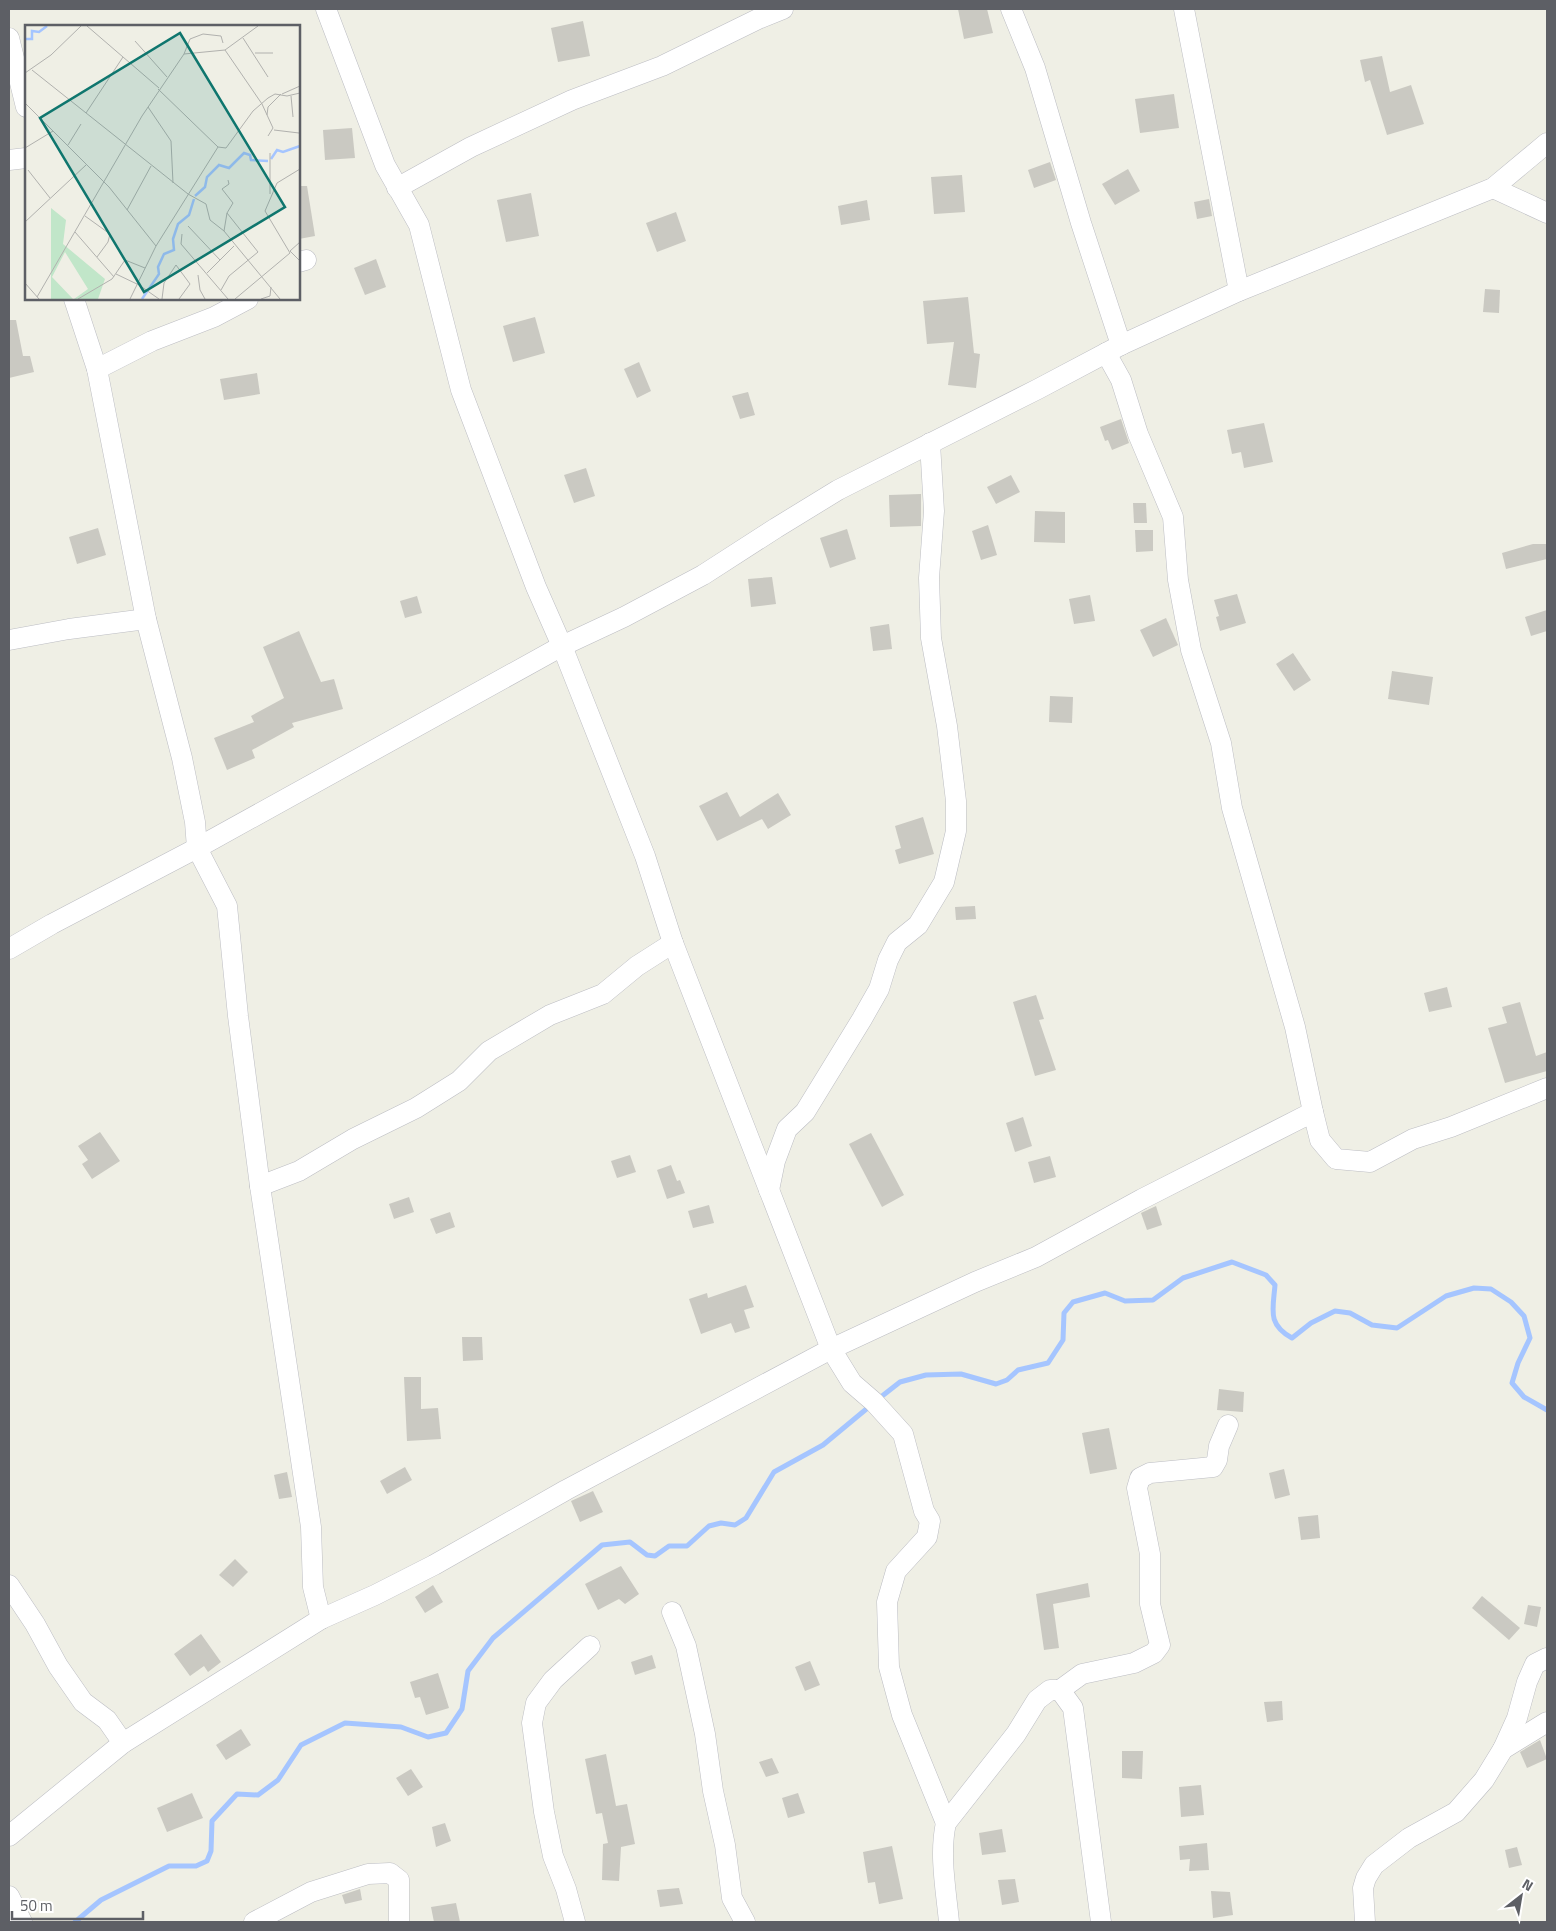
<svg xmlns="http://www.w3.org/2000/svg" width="1556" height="1931" font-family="'Titillium Web',sans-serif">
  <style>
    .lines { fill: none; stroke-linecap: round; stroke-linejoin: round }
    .stream { stroke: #a5c5ff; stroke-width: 5 }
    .building { fill: #cac9c2 }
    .street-casing { stroke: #bcbdc3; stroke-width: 21 }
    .street { stroke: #fff; stroke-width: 20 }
    .inset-river { fill: none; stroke: #a5c5ff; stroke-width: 2.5 }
    .inset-road { fill: none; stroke: #b1b1ae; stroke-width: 1 }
    .view { fill: #0f766e; fill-opacity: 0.15; stroke: #0f766e; stroke-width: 2.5 }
    .inset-edge { fill: none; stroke: #5d5f65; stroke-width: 2.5 }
  </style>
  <rect width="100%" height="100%" fill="#efefe5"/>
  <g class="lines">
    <g class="stream">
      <path d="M877,1400L900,1382L926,1375L961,1374L996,1384L1007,1380L1018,1370L1048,1363L1063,1340L1064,1313L1073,1302L1105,1293L1125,1301L1153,1300L1183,1278L1232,1262L1266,1275L1275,1285C1273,1310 1267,1324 1292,1338L1311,1323L1335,1311L1350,1313L1372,1325L1397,1328L1446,1296L1474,1288L1491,1289L1511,1302L1524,1316L1530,1338L1518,1363L1512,1383L1524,1397L1547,1410"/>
      <polyline points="75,1922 101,1900 169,1866 196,1866 207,1861 211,1851 212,1821 237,1794 258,1795 278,1780 301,1745 345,1723 401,1727 428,1737 446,1733 462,1709 468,1671 493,1638 602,1545 630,1542 647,1555 655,1556 669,1546 687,1546 709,1526 721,1523 735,1525 746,1518 774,1472 823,1445 870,1406"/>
    </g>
  </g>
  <g class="building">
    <polygon points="958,9 987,9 993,33 964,39"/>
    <polygon points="583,21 590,56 558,62 551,28"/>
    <polygon points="1382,56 1390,92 1411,85 1424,124 1387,135 1370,80 1365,82 1360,60"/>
    <polygon points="1174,94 1179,128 1140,133 1135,99"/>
    <polygon points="352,128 355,158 325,160 323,130"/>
    <polygon points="1050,162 1056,180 1034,188 1028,170"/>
    <polygon points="1128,169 1140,191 1115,205 1102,184"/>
    <polygon points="962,175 965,212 934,214 931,177"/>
    <polygon points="299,186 307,186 315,236 299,239"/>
    <polygon points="531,193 539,236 506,242 497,200"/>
    <polygon points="1209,199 1212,216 1197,219 1194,202"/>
    <polygon points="867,200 870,220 841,225 838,206"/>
    <polygon points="676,212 686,241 657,252 646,223"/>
    <polygon points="376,259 386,287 365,295 354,268"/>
    <polygon points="1485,289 1500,290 1499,313 1483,312"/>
    <polygon points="968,297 974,353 980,354 976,388 948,385 954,342 927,344 923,301"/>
    <polygon points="535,317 545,353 513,362 503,326"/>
    <polygon points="9,320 16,320 23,356 30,356 34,372 9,378"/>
    <polygon points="639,362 651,391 637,398 624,369"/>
    <polygon points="257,373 260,394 224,400 220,379"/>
    <polygon points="748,392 755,415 740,419 732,396"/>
    <polygon points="1121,419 1129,443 1112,450 1108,440 1105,441 1100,427"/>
    <polygon points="1264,423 1273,462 1244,468 1241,452 1232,454 1227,430"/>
    <polygon points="586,468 595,496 574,503 564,475"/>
    <polygon points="1011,475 1020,492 996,504 987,487"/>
    <polygon points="921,494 921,526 890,527 889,495"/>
    <polygon points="1133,503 1146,503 1147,523 1134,523"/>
    <polygon points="1035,511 1065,512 1065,543 1034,542"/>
    <polygon points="988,525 997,555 981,560 972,531"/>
    <polygon points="98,528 106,555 77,564 69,537"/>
    <polygon points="847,529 856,559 830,568 820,538"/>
    <polygon points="1135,530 1153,530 1153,551 1136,552"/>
    <polygon points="1533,544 1547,544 1547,559 1506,569 1502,553"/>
    <polygon points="772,577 776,604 751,607 748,579"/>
    <polygon points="1237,594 1246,623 1220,631 1216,617 1219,616 1214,600"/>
    <polygon points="1090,595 1095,621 1074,624 1069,599"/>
    <polygon points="417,596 422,613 405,618 400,601"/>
    <polygon points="1547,610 1547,631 1531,636 1525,617"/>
    <polygon points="1166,618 1178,645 1153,657 1140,630"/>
    <polygon points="889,624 892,649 873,651 870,627"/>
    <polygon points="299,631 321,682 334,679 343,709 292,723 294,727 252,750 255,758 227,770 214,738 254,722 251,716 284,698 263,647"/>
    <polygon points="1293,653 1311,680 1294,691 1276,664"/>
    <polygon points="1392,671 1433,677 1429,705 1388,699"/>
    <polygon points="1050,696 1073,697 1072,723 1049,722"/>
    <polygon points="727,792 740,817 778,793 791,815 768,829 762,819 717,841 699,806"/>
    <polygon points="923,817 934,854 899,864 895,850 901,848 895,826"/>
    <polygon points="975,906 976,919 956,920 955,907"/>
    <polygon points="1447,987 1452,1007 1429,1012 1424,993"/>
    <polygon points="1036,995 1044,1019 1039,1020 1056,1070 1035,1076 1013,1002"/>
    <polygon points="1520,1002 1536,1056 1547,1052 1547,1071 1505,1083 1488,1028 1507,1023 1502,1007"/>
    <polygon points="1023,1117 1032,1146 1015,1152 1006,1123"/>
    <polygon points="100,1132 120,1161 92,1179 82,1164 88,1160 78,1146"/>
    <polygon points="871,1133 904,1195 882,1207 849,1144"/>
    <polygon points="630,1155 636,1172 617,1178 611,1161"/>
    <polygon points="1050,1156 1056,1177 1034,1183 1028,1162"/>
    <polygon points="671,1165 677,1181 680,1180 685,1193 667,1199 657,1170"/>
    <polygon points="409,1197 414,1212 394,1219 389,1204"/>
    <polygon points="709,1205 714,1223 693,1228 688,1211"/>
    <polygon points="1156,1206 1162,1225 1147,1230 1141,1213"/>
    <polygon points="450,1212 455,1227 436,1234 430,1219"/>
    <polygon points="746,1285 754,1307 744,1310 750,1328 735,1333 731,1323 701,1334 689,1299 707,1293 708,1298"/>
    <polygon points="462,1337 482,1337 483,1360 463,1361"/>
    <polygon points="404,1377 421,1377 421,1409 438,1408 441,1439 407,1441"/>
    <polygon points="1219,1389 1244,1392 1243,1412 1217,1410"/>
    <polygon points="1109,1428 1117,1469 1090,1474 1082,1433"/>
    <polygon points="405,1467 412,1480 387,1494 380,1481"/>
    <polygon points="1284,1469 1290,1495 1275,1499 1269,1473"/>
    <polygon points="287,1472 292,1497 279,1499 274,1475"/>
    <polygon points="593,1491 603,1512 580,1522 571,1501"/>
    <polygon points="1318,1515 1320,1538 1301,1540 1298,1517"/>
    <polygon points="235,1559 248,1572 233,1587 219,1575"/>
    <polygon points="621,1566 639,1594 625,1604 619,1599 598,1610 585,1584"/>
    <polygon points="1088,1583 1090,1597 1053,1604 1059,1648 1044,1650 1036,1594"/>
    <polygon points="433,1585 443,1602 425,1613 415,1597"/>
    <polygon points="1482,1596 1520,1628 1509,1640 1472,1608"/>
    <polygon points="1528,1605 1541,1607 1537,1627 1524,1624"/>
    <polygon points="201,1634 221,1662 208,1672 204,1666 190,1676 174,1654"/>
    <polygon points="652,1655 656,1668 635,1675 631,1662"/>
    <polygon points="810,1661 820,1685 805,1691 795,1667"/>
    <polygon points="438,1673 449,1708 426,1715 420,1697 415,1698 410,1682"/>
    <polygon points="1282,1701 1283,1720 1267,1722 1264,1702"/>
    <polygon points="241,1729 251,1745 226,1760 216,1745"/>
    <polygon points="1540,1740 1547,1759 1527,1768 1520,1752"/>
    <polygon points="1122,1751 1143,1751 1142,1779 1122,1778"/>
    <polygon points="606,1754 616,1806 627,1804 635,1844 621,1847 619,1881 602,1880 603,1844 608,1843 602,1813 596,1814 585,1759"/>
    <polygon points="772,1758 779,1773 766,1777 759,1762"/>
    <polygon points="411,1769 423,1787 408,1796 396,1778"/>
    <polygon points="1201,1785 1204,1815 1181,1817 1179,1787"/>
    <polygon points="192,1793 203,1818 167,1832 157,1808"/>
    <polygon points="798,1793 805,1813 788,1818 782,1798"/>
    <polygon points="445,1823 451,1841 436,1847 432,1827"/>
    <polygon points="1002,1829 1006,1852 982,1855 979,1833"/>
    <polygon points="1207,1843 1209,1870 1189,1871 1190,1859 1180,1860 1179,1846"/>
    <polygon points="892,1846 903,1899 879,1904 875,1882 868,1883 863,1852"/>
    <polygon points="1517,1847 1522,1865 1509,1868 1505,1850"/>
    <polygon points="1015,1879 1019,1902 1002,1905 998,1880"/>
    <polygon points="679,1888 683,1904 660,1907 657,1890"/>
    <polygon points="360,1889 362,1900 345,1904 342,1895"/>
    <polygon points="1211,1891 1230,1892 1233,1915 1213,1918"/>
    <polygon points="456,1903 460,1922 434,1922 431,1907"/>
  </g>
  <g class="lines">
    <g class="street-casing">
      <g id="street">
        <polyline points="326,9 385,165 419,225 461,390 536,587 562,646 645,856 673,943 831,1349 852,1383 874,1402 903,1434 924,1511 930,1521 927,1537 896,1571 887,1602 889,1667 902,1715 946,1823"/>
        <polyline points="1011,9 1035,68 1081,223 1121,345"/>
        <polyline points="1184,9 1239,291"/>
        <polyline points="9,38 26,107"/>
        <polyline points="9,160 26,158"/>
        <polyline points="397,188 471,147 572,100 662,66 758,19 783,9"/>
        <polyline points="1493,188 1547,213"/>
        <polyline points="299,262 306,260"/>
        <polyline points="74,299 97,369 146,619 182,758 195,822 197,848 227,906 238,1016 260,1186 311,1527 313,1587 321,1619"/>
        <polyline points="1106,353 1121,380 1138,434 1173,517 1178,580 1191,650 1221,743 1232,808 1295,1027 1313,1112"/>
        <polyline points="97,369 152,341 214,317 248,299"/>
        <polyline points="9,640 69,629 146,619"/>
        <polyline points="9,949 52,924 197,848 562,646 624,617 703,575 776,528 838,490 1038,389 1121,345 1239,291 1493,188 1547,143"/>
        <polyline points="260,1186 299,1171 353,1139 416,1108 459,1081 489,1051 550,1015 603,994 637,966 673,943"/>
        <polyline points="769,1190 775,1161 787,1129 805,1112 862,1019 879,989 888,960 897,942 918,925 944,882 956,831 956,801 947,726 931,638 929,578 934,511 930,443"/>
        <polyline points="9,1585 35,1624 58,1666 83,1702 107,1720 123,1743"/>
        <polyline points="672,1612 686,1646 705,1734 713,1791 725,1845 732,1898 745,1922"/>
        <polyline points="1060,1690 1082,1674 1134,1663 1154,1653 1160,1645 1150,1604 1150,1554 1137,1488 1140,1478 1150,1473 1213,1467 1217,1460 1219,1446 1228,1425"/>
        <polyline points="1503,1749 1517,1718 1527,1682 1535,1664 1547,1658"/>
        <polyline points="9,1836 123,1743 321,1619 375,1595 434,1565 566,1490 831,1349 975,1282 1036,1257 1142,1199 1313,1112 1320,1140 1336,1159 1370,1162 1413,1139 1451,1127 1547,1088"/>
        <polyline points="9,1896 22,1922"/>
        <polyline points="254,1922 311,1892 368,1874 390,1873 399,1880 399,1922"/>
        <polyline points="575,1922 566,1889 553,1856 544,1812 532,1723 536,1703 553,1680 590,1646"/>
        <path d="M949,1922C946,1890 939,1854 946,1823L1016,1734L1037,1700L1050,1690H1060L1073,1708L1101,1922"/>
        <polyline points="1365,1922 1363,1888 1366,1878 1374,1865 1409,1838 1456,1812 1484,1780 1503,1749 1547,1722"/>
      </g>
    </g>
    <use href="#street" class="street"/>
  </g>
  <g transform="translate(25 25)">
    <rect width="275" height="275" fill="#efefe5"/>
    <path d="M26,183L41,195L38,219L80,254L73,274H49L63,264L40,227L27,252L48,274H26Z" fill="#c1e6c9"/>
    <path class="inset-river" d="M0,14H7V6L14,7L22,1M246,134L252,125L258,127L275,121M170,171L180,162L182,152L194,140L204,143L219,128L225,130L226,135L243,136M117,274L134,249L133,242L139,229L149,225L148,214L153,199L164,190L169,174"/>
    <path class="inset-road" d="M62,1L134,63M218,13L243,52M110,16L142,52M200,25L237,79M230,28H248M159,29L200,25L233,1M7,45L163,169L181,179L185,195L199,206L255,274M0,48L26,30L56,1M133,64L193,122M257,69L275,61M266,71L268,92M0,78L84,162L131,221M237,79L248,103L243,111M123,82L146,116L148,158M61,88L98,32M242,90L243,82L256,69M249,105L274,108M43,120L56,99M0,123L28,106M3,145L25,173M245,169V128M102,185L126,141M202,188L208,178L197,164L204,159L203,155M60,191L85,209L83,217L72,232M0,197L61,140M163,201L195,235M50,207L89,252M157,209L156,219L203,274M275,217L265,226L275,236M182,248L209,221M91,249L114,260M173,250L175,265L180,274M0,258L14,274M114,260L134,274M196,265L204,251L233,227L202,188L199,206M12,272L117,91L159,29L165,14L178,9L196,11L198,18M53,274L87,254L100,235L120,243M105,274L131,221L193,122L201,123L228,86L243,73L250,69L262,71L275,68M137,274L139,258L151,240L165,259L154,274M210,274L265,228L240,186L252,158L275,144M236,274L245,271L246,262"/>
    <path class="view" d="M155,8L260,182L119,267L15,93Z"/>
    <rect width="275" height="275" class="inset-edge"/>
  </g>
  <rect width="1556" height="1931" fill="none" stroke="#5d5f65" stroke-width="20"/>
  <g transform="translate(1521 1896) rotate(31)" stroke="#ffffff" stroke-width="4" paint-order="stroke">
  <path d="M0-4L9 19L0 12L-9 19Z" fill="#5d5f65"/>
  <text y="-8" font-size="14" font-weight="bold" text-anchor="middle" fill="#5d5f65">N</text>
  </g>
  <path d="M12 1911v8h131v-8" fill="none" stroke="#5d5f65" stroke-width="2.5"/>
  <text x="20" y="1911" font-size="15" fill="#5d5f65" stroke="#ffffff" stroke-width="4" paint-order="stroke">50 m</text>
</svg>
